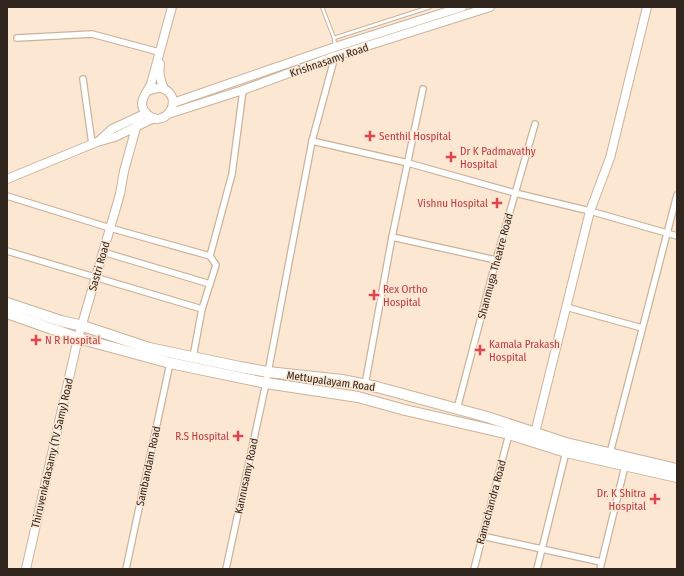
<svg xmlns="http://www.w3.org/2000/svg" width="684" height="576" font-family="'Fira Sans Condensed',sans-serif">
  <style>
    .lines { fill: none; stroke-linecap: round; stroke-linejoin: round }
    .lane-casing { stroke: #cbb29b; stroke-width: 4.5 }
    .street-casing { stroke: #cbb29b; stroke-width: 8 }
    .secondary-casing { stroke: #cbb29b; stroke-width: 10 }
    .highway-casing { stroke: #cbb29b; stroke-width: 12 }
    .lane { stroke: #fff; stroke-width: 2.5 }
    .street { stroke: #fff; stroke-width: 5.5 }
    .secondary { stroke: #fff; stroke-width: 8 }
    .highway { stroke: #fff; stroke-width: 10 }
    .health-dot { fill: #e0444e; stroke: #fce7d3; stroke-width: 1.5 }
    .labels { text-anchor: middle; stroke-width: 3; stroke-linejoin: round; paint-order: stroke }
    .street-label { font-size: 11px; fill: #30261d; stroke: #fce7d3 }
    .health-label { font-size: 11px; fill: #be3a42; stroke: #fce7d3; text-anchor: start }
  </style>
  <rect width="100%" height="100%" fill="#fce7d3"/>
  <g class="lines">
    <g class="lane-casing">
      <g id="lane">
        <polyline points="322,7 334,38 335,46"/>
        <polyline points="334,38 430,7"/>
      </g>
    </g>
    <g class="street-casing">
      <g id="street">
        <polyline points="17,38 92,34 159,52"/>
        <polyline points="83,79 92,144"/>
        <polyline points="312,141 408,163 515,193 590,211 677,236"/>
        <polyline points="7,196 110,228 210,256"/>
        <polyline points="392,237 496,260"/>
        <polyline points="7,251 202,309"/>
        <polyline points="103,252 210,284"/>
        <polyline points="566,307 642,328"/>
        <polyline points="193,357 202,309 216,265 210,256 232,174 243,90"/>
        <polyline points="365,385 392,237 423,89"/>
        <polyline points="457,409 496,260 535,124"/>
        <polyline points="610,453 677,195"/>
        <polyline points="482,536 601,562"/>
        <polyline points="126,569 170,363"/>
        <polyline points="226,569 266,383 312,141 335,56"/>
        <polyline points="474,569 509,434"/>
        <polyline points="537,569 566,452"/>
        <polyline points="600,569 625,466"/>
      </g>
    </g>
    <g class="secondary-casing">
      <g id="secondary">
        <path d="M160,64C158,73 160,80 164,89"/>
        <path d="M148,91C154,88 160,86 166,90C184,102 163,129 148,115C145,112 142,108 142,104C142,96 148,91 151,84L172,7"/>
        <polyline points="173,103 335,47 462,7"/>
        <polyline points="168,114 243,90 335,56 490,7"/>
        <polyline points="99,141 112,129 142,115"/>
        <polyline points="7,179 97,142 115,137 154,118"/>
        <polyline points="534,437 590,211 610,158 647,7"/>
        <polyline points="26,569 78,338 120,194 124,171 139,117"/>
      </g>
    </g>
    <g class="highway-casing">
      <g id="highway">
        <polyline points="7,303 61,321 83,326 149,348 240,367 268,372 342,380 377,387 487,417 566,443 677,469"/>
        <polyline points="7,313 78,338 170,363 266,383 358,397 405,410 509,434 566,452 677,477"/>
      </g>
    </g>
    <use href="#lane" class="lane"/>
    <use href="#street" class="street"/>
    <use href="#secondary" class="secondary"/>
    <use href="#highway" class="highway"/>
  </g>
  <g class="health-dot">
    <path d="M368 130h4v4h4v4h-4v4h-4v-4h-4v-4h4z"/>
    <path d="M449 151h4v4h4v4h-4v4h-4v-4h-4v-4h4z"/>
    <path d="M495 197h4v4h4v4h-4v4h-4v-4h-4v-4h4z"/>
    <path d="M372 289h4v4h4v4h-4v4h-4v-4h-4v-4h4z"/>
    <path d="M34 334h4v4h4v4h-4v4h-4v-4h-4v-4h4z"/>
    <path d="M478 344h4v4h4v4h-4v4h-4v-4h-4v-4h4z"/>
    <path d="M236 430h4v4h4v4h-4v4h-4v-4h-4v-4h4z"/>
    <path d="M653 493h4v4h4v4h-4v4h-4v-4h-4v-4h4z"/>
  </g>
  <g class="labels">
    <g class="street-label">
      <text transform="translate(329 60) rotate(-19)" y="4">Krishnasamy Road</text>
      <text transform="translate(99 266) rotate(-74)" y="4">Sastri Road</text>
      <text transform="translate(495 266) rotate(-75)" y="4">Shanmuga Theatre Road</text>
      <text transform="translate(331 381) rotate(8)" y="4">Mettupalayam Road</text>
      <text transform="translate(52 453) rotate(-77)" y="4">Thiruvenkatasamy (TV Samy) Road</text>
      <text transform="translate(148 466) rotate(-78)" y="4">Sambandam Road</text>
      <text transform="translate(246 476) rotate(-78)" y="4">Kannusamy Road</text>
      <text transform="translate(491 502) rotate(-75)" y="4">Ramachandra Road</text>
    </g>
    <g class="health-label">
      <text x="379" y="140">Senthil Hospital</text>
      <text x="460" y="155">Dr K Padmavathy<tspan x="460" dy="13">Hospital</tspan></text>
      <text x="488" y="207" text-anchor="end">Vishnu Hospital</text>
      <text x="383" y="293">Rex Ortho<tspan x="383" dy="13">Hospital</tspan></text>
      <text x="45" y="344">N R Hospital</text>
      <text x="489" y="348">Kamala Prakash<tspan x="489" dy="13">Hospital</tspan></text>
      <text x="229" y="440" text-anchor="end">R.S Hospital</text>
      <text x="646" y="497" text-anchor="end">Dr. K Shitra<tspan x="646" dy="13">Hospital</tspan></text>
    </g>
  </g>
  <rect width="684" height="576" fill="none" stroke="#30261d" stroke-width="16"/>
</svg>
